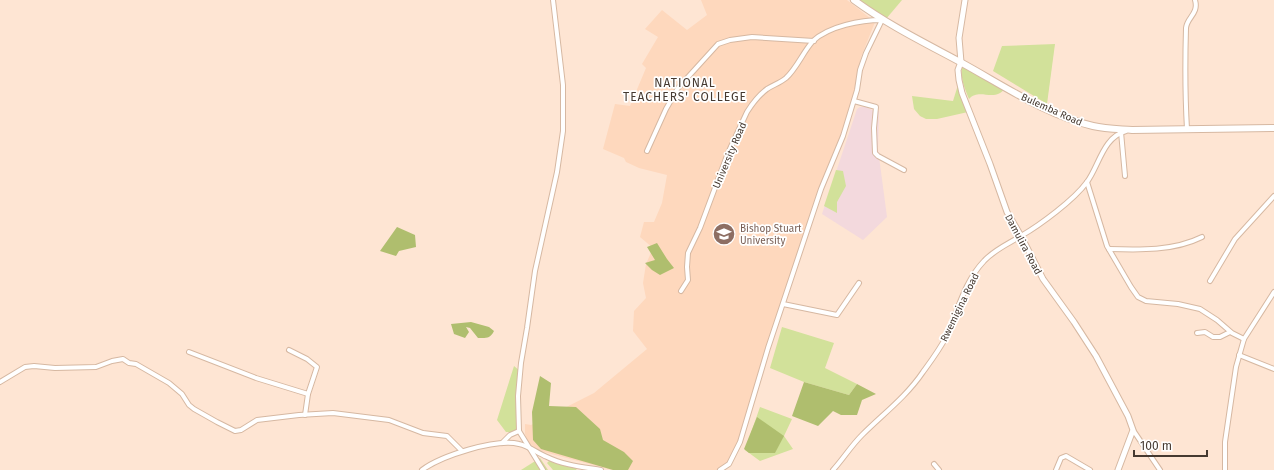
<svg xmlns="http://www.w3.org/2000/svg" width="1274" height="470" font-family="'Fira Sans',sans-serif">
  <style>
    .commercial { fill: #f3d9dd }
    .built { fill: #fed8bd }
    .green { fill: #d2e19a }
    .forest { fill: #afbe6e }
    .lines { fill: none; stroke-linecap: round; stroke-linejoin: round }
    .minor-casing { stroke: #d6b8a2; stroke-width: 6 }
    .tertiary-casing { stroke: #d6b8a2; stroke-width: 7 }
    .secondary-casing { stroke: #d6b8a2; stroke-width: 8 }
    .minor { stroke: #fff; stroke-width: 4 }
    .tertiary { stroke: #fff; stroke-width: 5 }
    .secondary { stroke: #fff; stroke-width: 6 }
    .labels { text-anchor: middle; stroke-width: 3.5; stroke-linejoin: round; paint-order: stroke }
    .street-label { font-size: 10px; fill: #453930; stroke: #fff }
    .education-label { font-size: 10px; fill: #785e54; stroke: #fff; text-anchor: start }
    .quarter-label { font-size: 12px; letter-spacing: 1px; fill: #453930; stroke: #fff }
  </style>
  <rect width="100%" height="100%" fill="#fee5d3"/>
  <polygon class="commercial" points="860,107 866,107 874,111 879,111 878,149 887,217 863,240 822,214 857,109"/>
  <polygon class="built" points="701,0 847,0 875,22 861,57 852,101 736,449 727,462 717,470 612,470 544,452 534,447 528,442 525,434 525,424 531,425 594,393 647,349 633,331 634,311 646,298 643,283 646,264 653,248 640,237 644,222 654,222 662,203 667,175 639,168 626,162 624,158 603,149 615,104 630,106 646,68 642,64 658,37 645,29 662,10 687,30 707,15"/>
  <g class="green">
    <polygon points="860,0 902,0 886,19 859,1"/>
    <polygon points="1055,44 1047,104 993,71 1002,46"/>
    <path d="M962,64L1006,87C995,104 980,87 969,99C964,87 960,77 962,64Z"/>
    <polygon points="958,85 968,112 937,119 926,119 920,116 914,109 912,96 953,101"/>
    <polygon points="836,170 843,171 846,186 837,202 837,213 824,206"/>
    <polygon points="782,327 834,343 825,368 857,384 849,395 804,382 770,368"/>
    <polygon points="514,366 520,371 520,390 521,428 515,432 506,432 497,420"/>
    <polygon points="760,407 792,419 784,436 793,449 760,461 745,450"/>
    <polygon points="540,458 548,470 521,470"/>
    <polygon points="550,460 579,466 576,470 553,470 547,463"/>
  </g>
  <g class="forest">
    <polygon points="397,227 415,235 416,247 399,251 396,256 380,251"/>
    <polygon points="657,243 667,259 674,268 660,275 652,270 645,263 655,260 647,247"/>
    <path d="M471,322L489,327L494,331C490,339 486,338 478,338L470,328L466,327L469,332L465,338L454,334L451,324Z"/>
    <polygon points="540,376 551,383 549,406 576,407 600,429 603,440 624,452 633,461 628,470 613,470 541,449 533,440 532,412"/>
    <polygon points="804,382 849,395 857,384 876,394 862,400 857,415 841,415 833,411 818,426 792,416"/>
    <polygon points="757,417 784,436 775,453 749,453 744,449"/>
  </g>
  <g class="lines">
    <g class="minor-casing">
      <g id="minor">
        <polyline points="854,101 876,107 874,128 875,153 878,156 904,170"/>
        <path d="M1187,129C1185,95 1185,62 1186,28C1187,17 1199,14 1195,0"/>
        <polyline points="1121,132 1125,176"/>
        <polyline points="647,151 666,109 678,88 718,44 730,40 752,37 814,41"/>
        <polyline points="1087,182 1107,246 1131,287 1138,297 1146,301 1178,304 1200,309 1217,320 1232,333 1244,339"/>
        <path d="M1109,249C1140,250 1174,251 1202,237"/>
        <polyline points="1210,281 1235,239 1274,196"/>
        <path d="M681,291L688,280L687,267L688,253L700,228L728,153L747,112C752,104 759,95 767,89C773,85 780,83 786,78C797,68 803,52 813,41C829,26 861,20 882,20L866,53L860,70L857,90L843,136L821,189L768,348L740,442L729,464L720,470"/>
        <polyline points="783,304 837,315 859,283"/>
        <polyline points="1197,333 1205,332 1213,337 1220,337 1230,332"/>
        <polyline points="289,350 307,359 317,367 308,394"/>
        <polyline points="189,352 256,378 308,394 305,415"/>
        <polyline points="1239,355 1274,369"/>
        <polyline points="0,382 25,367 34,366 55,368 96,367 112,361 123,359 129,363 136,364 169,383 182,394 189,405 194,409 217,422 235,431 241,430 257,420 299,415 333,413 389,420 423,433 447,436 462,451"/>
        <polyline points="1133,430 1160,470"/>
        <polyline points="502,443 510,435 519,431"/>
        <polyline points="934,464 939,470"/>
        <path d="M422,470C441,456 496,438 519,444C529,446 537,453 547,457C563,465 583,467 601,470"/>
        <polyline points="543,470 519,431 518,396 521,363 527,328 535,271 557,172 563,131 563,85 553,0"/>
        <path d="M833,470C843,459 851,446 862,435C883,414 906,397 923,372C931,361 940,349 946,337C958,311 964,282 984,261C994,250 1008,244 1021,236C1040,225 1074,200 1087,182C1099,166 1103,137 1126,131"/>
        <polyline points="1056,470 1061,458 1066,456 1090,470"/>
        <polyline points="1225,470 1225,442 1236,367 1244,339 1274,292"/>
      </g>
    </g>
    <g class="tertiary-casing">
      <polyline id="tertiary" points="965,0 959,38 961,62 958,70 959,80 962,93 990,164 1007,212 1021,236 1043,279 1074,322 1096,356 1128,416 1133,430 1118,470"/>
    </g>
    <g class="secondary-casing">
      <path id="secondary" d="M854,0C888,25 925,43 962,63C1004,86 1046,115 1093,126C1106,129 1119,129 1132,130L1274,128"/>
    </g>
    <use href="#minor" class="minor"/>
    <use href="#tertiary" class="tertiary"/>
    <use href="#secondary" class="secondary"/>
  </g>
  <defs>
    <g id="university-disc" transform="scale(1.15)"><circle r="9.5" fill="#8d6e63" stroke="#fff"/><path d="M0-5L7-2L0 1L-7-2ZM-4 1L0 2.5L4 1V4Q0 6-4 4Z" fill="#fff"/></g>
  </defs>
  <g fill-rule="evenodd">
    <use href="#university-disc" x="724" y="234"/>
  </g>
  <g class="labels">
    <g class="street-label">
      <text transform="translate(1052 109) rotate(24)" y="4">Bulemba Road</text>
      <text transform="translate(729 155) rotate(-67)" y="4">University Road</text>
      <text transform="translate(1024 244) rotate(62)" y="4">Damulira Road</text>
      <text transform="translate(959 307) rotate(-64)" y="4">Rwemigina Road</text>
    </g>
    <g class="education-label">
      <text x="740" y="232">Bishop Stuart<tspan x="740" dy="12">University</tspan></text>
    </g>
    <g class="quarter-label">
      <text x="685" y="87">NATIONAL<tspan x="685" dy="14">TEACHERS' COLLEGE</tspan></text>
    </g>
  </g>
  <path d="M1134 450v6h73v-6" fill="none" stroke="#453930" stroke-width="2"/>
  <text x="1140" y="450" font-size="12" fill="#453930" stroke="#ffffff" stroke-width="3" paint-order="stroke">100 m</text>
</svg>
